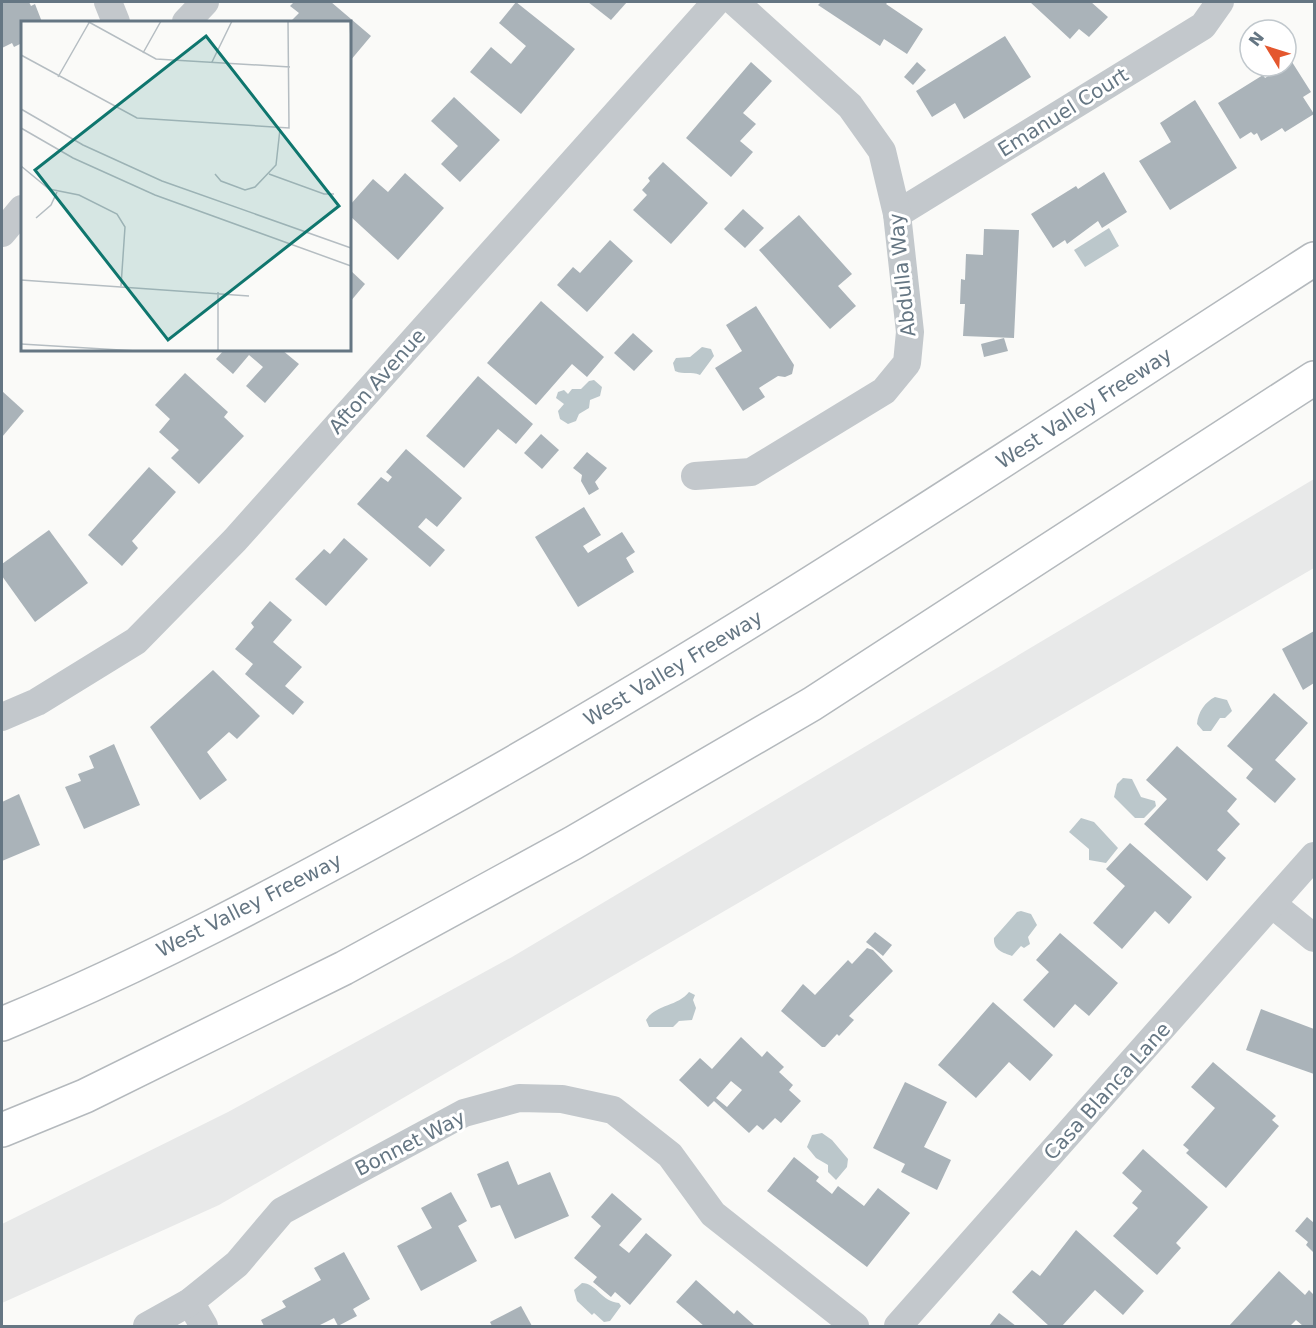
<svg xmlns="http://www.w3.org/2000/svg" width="1316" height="1328" font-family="'DejaVu Sans',sans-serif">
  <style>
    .built { fill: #e8e9e9 }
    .water { fill: #bbc7cb }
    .building { fill: #aab3b9; fill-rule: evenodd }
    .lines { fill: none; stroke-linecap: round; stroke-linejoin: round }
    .highway-casing { stroke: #b4b9bd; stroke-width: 36 }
    .street { stroke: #c3c8cc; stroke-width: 28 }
    .highway { stroke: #fff; stroke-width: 33 }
    .labels { text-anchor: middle; stroke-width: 6; stroke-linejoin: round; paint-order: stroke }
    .street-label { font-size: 20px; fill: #657683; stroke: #fff }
    .inset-road { fill: none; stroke: #b5bdc2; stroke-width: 1.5 }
    .view { fill: #0f766e; fill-opacity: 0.15; stroke: #0f766e; stroke-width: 3 }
    .inset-edge { fill: none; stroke: #657683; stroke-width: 3 }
  </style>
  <rect width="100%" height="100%" fill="#fafaf8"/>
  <polygon class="built" points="1314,479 1314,568 219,1205 2,1303 2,1224 228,1112 512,957"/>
  <g class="water">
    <polygon points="1109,228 1119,246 1085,267 1074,250"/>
    <path d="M702,347L711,349L714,356L700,375C691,371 684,375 675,371L673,363L676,358L690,357Z"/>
    <polygon points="594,380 602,387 600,396 590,400 589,408 579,414 576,421 568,424 560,419 558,411 564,404 556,398 558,392 564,390 568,394 572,389 581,389 589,381"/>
    <path d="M1215,697L1227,700L1232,711L1225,718H1220L1211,731H1203L1197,724C1198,712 1205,702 1215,697Z"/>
    <polygon points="1123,778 1132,779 1141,797 1155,801 1156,806 1144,818 1135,818 1114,797 1117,784"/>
    <polygon points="1081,818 1094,822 1118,848 1106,863 1089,860 1089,849 1069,832"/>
    <path d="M1021,911L1031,914L1037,925L1028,937L1030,944L1024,948L1021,946L1012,956C1003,953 993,950 994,938L1017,912Z"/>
    <path d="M689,992L695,995L693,1000L696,1008L692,1020L679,1021L673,1027H649L646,1020C656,1004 677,1007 689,992Z"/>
    <polygon points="822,1133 832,1140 848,1159 847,1167 836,1180 828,1172 828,1165 816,1158 807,1147 812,1135"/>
    <path d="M582,1283C596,1283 602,1302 619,1303L621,1306L610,1321L604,1322L594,1313L592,1315L577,1301L574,1290Z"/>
  </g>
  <g class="building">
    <polygon points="2,2 29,2 31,6 35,4 42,22 22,22 22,43 14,47 12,43 2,48"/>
    <polygon points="294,2 331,2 371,36 350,61 350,22 290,22 299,13 290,6"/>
    <polygon points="516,2 575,49 521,114 470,72 491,47 511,64 526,46 499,23"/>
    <polygon points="588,2 627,2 611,20"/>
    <polygon points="821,2 888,2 886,4 923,29 907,54 884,39 880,46 818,5"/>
    <polygon points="1030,2 1091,2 1108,17 1089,37 1079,29 1070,39"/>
    <polygon points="1005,36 1031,77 964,119 955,103 932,117 916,91"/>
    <polygon points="751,62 772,81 743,113 756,124 740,141 753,152 731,177 686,138"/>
    <polygon points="917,62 926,70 913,85 904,77"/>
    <polygon points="1292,62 1311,92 1303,97 1314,114 1285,132 1282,128 1261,141 1257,133 1254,135 1251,132 1240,139 1218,103 1263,75 1265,78"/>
    <polygon points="454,97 500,140 460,182 441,164 458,146 431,121"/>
    <polygon points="1195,100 1237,168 1170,210 1139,161 1171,142 1160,123"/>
    <polygon points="663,162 708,203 671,244 633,210 647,195 642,190 650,181 648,178"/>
    <polygon points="1104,172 1127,212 1102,228 1098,221 1067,244 1065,240 1053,248 1031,214 1076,186 1078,189"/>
    <polygon points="405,173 444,208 398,260 350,216 350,205 373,179 388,192"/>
    <polygon points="743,209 764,228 745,248 724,229"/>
    <polygon points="799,215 852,274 838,286 856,306 830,329 759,250"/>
    <polygon points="984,229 1019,230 1014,338 963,336 965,304 960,304 961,279 965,280 966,254 983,255"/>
    <polygon points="610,240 633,261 587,312 557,285 573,267 580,273"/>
    <polygon points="350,270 365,284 350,302"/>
    <polygon points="541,301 604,357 587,377 572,364 536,405 487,363"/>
    <polygon points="756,306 794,365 792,374 785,377 778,376 759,388 765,397 743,411 715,368 742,351 726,325"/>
    <polygon points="633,333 653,351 634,371 614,353"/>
    <polygon points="1004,338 1008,351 984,357 981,344"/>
    <polygon points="224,350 282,350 299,364 265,403 246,386 263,367 249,355 233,374 216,359"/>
    <polygon points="185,373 228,412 224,417 244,436 199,484 171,458 179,450 159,432 170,419 155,405"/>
    <polygon points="478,376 533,424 516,444 498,429 464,468 426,436"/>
    <polygon points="2,391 24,411 2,437"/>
    <polygon points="541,434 559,450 542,469 524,453"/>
    <polygon points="406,449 462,498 437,527 426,518 418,527 445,550 430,567 357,504 381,477 388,482 392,477 386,472"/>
    <polygon points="587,452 607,468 595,482 599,489 589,495 581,481 582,475 573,468"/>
    <polygon points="149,467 176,492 132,541 138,548 122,566 88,535"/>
    <polygon points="584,507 601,535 583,546 588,553 622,532 635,552 626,558 634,572 578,607 535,537"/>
    <polygon points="49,530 88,583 35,622 2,576 2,564"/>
    <polygon points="344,538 368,559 326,606 295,579 324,549 330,554"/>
    <polygon points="270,601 292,620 273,642 302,667 285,686 304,702 293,715 245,674 253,664 235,649 254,627 251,623"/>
    <polygon points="1314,631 1314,683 1303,690 1282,649"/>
    <polygon points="213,670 260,716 237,739 229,732 207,752 227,780 200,800 150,727"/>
    <polygon points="1274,693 1308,723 1275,760 1296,779 1275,803 1246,778 1253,769 1227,746"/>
    <polygon points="114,744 140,805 84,829 65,787 81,781 78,774 94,768 89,756"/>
    <polygon points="1177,746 1237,799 1227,811 1240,824 1217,850 1226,858 1207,881 1144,824 1167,799 1146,780"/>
    <polygon points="19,794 40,845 2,861 2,802"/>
    <polygon points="1130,843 1192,897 1169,924 1155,911 1122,949 1093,923 1125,886 1106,869"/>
    <polygon points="875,932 892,945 883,956 866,942"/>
    <polygon points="1060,933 1118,983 1089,1016 1075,1004 1054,1028 1023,1000 1049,972 1036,960"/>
    <polygon points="867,948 873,950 893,971 849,1016 854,1020 839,1036 837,1034 825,1047 822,1047 781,1011 803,984 815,995 848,960 852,964"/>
    <polygon points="993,1002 1053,1055 1030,1081 1009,1062 976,1098 938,1065"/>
    <polygon points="1261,1009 1314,1029 1314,1074 1246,1050"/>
    <path d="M741,1037L762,1057L767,1051L784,1067L779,1072L793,1085L789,1090L801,1101L781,1123L775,1118L763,1130L757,1125L749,1133L714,1101L708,1107L679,1080L700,1058L712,1069ZM731,1081L742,1090L727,1107L716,1098Z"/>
    <polygon points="1213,1062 1276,1116 1272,1120 1279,1126 1226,1188 1186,1153 1189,1150 1183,1145 1215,1108 1191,1087"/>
    <polygon points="905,1082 947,1102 924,1147 951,1160 937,1190 901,1172 905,1164 873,1148"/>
    <polygon points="1143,1149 1208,1207 1176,1243 1181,1248 1157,1275 1113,1236 1138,1208 1132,1203 1142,1191 1122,1173"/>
    <polygon points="794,1157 819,1177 816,1181 832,1194 838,1186 864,1206 878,1188 910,1213 867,1267 767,1191"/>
    <polygon points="508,1161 518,1185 550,1172 569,1216 515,1239 500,1205 491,1208 477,1174"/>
    <polygon points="451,1192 467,1221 458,1226 477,1261 421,1291 397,1246 432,1228 421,1208"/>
    <polygon points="612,1193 642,1219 619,1245 629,1253 646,1233 672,1255 630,1305 615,1292 611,1297 593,1282 597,1277 574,1258 601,1226 591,1217"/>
    <polygon points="1307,1217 1314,1223 1314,1253 1306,1245 1308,1242 1295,1231"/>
    <polygon points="1076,1230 1144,1291 1123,1315 1095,1290 1062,1326 1049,1326 1012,1292 1032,1270 1040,1276"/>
    <polygon points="344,1252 370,1299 353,1309 357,1316 338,1326 334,1318 318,1326 264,1326 261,1320 286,1307 282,1301 321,1280 314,1268"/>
    <polygon points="1279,1271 1305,1295 1309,1290 1314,1295 1314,1326 1303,1326 1296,1320 1290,1326 1229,1326"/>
    <polygon points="696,1280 734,1314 737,1310 755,1326 704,1326 676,1302"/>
    <polygon points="521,1306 532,1326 492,1326 490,1322"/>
    <polygon points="999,1313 1016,1326 989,1326"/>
  </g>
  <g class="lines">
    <g class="highway-casing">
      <g id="highway">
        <path d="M2,1024C145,965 283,891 419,816C727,646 1019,449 1314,259"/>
        <polyline points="2,1130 85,1096 344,968 573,843 812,704 1314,378"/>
      </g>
    </g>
    <g class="street">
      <polyline points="108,2 116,22"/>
      <polyline points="186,22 205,2"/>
      <polyline points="897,214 1203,26 1220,2"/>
      <polyline points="2,233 22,209"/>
      <polyline points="695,476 751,472 884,391 907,363 910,332 897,214 882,151 850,106 735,2"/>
      <polyline points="2,717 37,702 136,641 235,540 716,2"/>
      <polyline points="1272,904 1314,938"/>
      <polyline points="190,1302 204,1326"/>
      <polyline points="147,1326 190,1302 237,1264 282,1211 464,1113 519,1098 562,1099 613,1110 670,1155 713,1214 855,1326"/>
      <polyline points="898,1326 1314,856"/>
    </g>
    <use href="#highway" class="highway"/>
  </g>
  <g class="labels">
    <g class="street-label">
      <text transform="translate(1063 112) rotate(-32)" y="7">Emanuel Court</text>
      <text transform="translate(902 275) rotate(-96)" y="7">Abdulla Way</text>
      <text transform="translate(377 381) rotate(-48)" y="7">Afton Avenue</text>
      <text transform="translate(1084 408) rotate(-33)" y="7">West Valley Freeway</text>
      <text transform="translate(673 668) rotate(-31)" y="7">West Valley Freeway</text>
      <text transform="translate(249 905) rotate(-27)" y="7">West Valley Freeway</text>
      <text transform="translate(1107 1091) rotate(-48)" y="7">Casa Blanca Lane</text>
      <text transform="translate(410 1143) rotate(-27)" y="7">Bonnet Way</text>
    </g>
  </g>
  <g transform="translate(21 21)">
    <rect width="330" height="330" fill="#fafaf8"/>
    <path class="inset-road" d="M66,0L135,38L269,46M329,0L330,18M122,32L140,0M0,34L116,97L268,107L267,0M191,41L211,0M37,56L69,0M0,88L62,124L141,160L330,227M0,107L52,137L134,174L330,245M0,145L28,168L58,174L96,193L104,206L100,265M194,153L200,160L224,169L234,166L255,144L259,108M248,153L303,173H313M15,197L30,184L36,171M0,259L228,275M0,323L116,330M197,330V271"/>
    <path class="view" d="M185,15L318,185L147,319L14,149Z"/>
    <rect width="330" height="330" class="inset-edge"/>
  </g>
  <rect width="1316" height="1328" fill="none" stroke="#657683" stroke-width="6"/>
  <g transform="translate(1268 48) rotate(308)"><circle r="28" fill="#ffffff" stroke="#c1c8cd" stroke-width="1.5"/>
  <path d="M0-4.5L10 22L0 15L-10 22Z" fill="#e4572e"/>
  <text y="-9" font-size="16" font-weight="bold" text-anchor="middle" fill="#657683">N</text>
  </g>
</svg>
